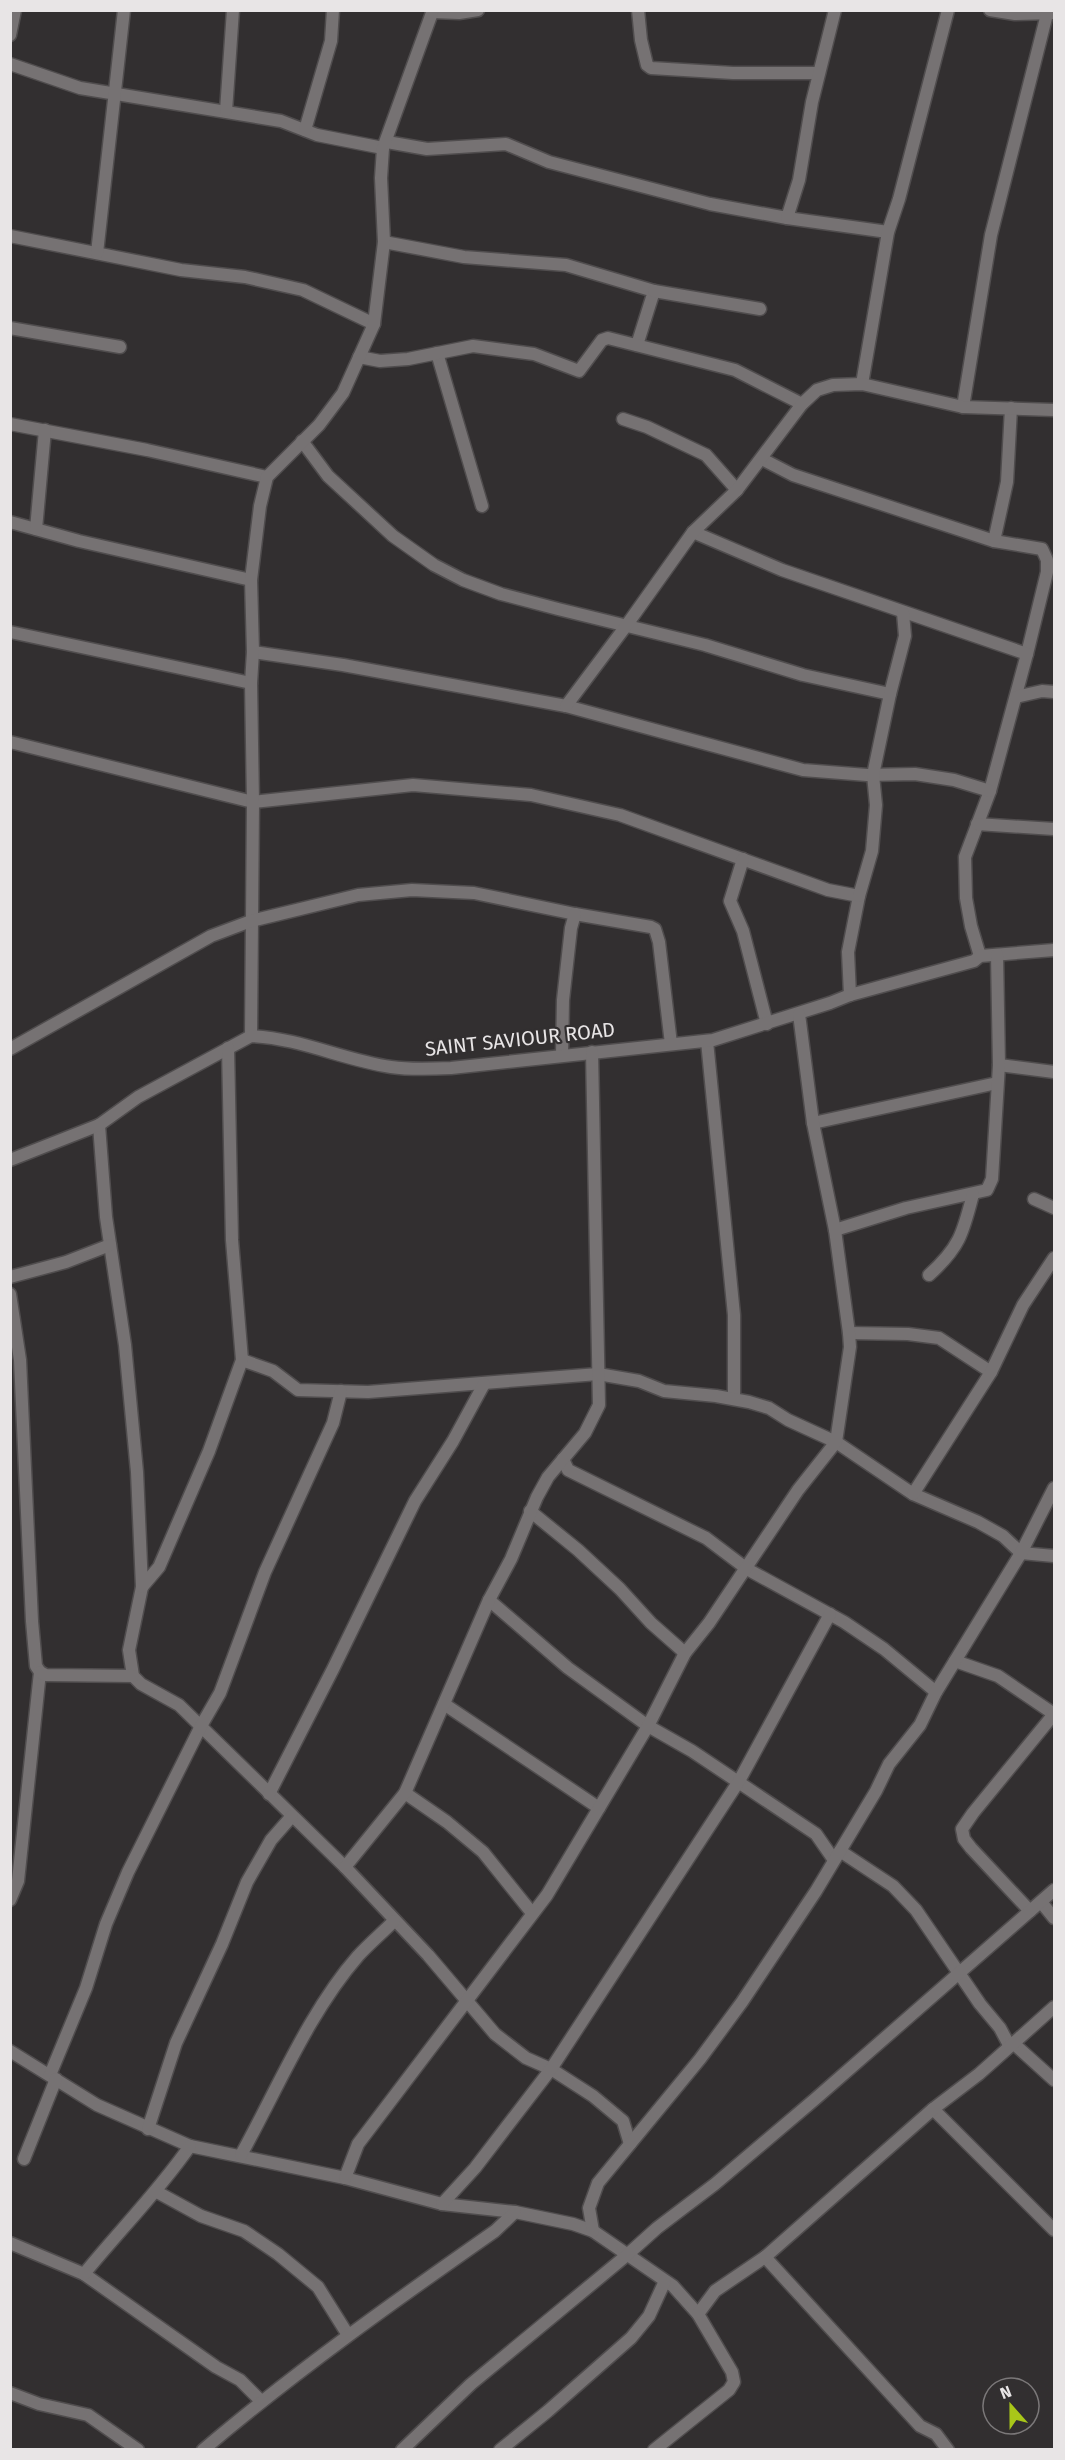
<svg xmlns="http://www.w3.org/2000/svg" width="1065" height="2460" font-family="'Fira Sans',sans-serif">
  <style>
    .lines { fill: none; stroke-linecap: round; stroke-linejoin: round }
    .minor-casing { stroke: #504d4e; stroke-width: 15 }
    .minor { stroke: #767273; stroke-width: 12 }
    .labels { text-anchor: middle; stroke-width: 4.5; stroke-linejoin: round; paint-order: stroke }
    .street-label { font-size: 20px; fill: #e8e5e6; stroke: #322f30 }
  </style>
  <rect width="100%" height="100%" fill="#322f30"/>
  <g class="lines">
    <g class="minor-casing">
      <g id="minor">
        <polyline points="638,10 641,40 647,65 651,68 733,73 819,73"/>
        <polyline points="990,10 1015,14 1054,13"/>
        <polyline points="433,12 459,13 478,10"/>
        <polyline points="10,35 15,10"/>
        <polyline points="10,64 80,88 281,121 317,135 383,148"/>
        <polyline points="226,111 233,10"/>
        <polyline points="305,130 331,41 333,10"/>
        <polyline points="387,142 427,149 506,144 549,162 710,204 787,218 888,232"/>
        <polyline points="787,218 799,180 812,102 835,10"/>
        <polyline points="10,236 181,270 245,277 303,290 374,324"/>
        <polyline points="384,242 464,257 566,265 654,291 637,345"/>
        <polyline points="97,253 124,10"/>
        <polyline points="654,291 760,309"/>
        <polyline points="10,328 120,347"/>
        <polyline points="437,353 482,506"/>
        <polyline points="359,357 380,361 408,359 473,346 534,354 579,371 602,340 608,338 735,370 802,404"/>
        <polyline points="862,384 888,232 899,199 948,10"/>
        <polyline points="963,407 991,235 1048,10"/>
        <polyline points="623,419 647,427 706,455 737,490"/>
        <polyline points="10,424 147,450 267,477"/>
        <polyline points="302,441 328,476 393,536 434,565 463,580 501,594 558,609 705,645 803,675 890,694"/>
        <polyline points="762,459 793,475 994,541 1042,549 1047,560 1047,572 1027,654"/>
        <polyline points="10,522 79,541 251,580"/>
        <polyline points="36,529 45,430"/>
        <polyline points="693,532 782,570 1027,654 990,791 965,857 966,898 971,926 980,956"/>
        <polyline points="994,541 1007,482 1011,408"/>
        <polyline points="10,632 251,683"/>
        <polyline points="253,652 343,665 566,706 803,770 867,775 915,774 954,780 990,791"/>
        <polyline points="1016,697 1042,691 1054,692"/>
        <polyline points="566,706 626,626 693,532 737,490 802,404 817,390 833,385 862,384 963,407 1054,410"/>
        <polyline points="10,742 253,802 413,785 531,795 620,815 828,890 859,896 848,952 850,995"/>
        <polyline points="977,824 1054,829"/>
        <polyline points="743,859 730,901 743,931 767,1024"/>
        <polyline points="859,896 872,851 876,805 873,775 890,694 905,636 903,613"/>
        <polyline points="251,1036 253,802 251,683 253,652 251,580 260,506 267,477 319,425 343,393 374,324 384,242 381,178 383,148 433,10"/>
        <polyline points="707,1041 734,1315 734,1399"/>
        <polyline points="10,1049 211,936 251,921 358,895 412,890 474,893 575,914 651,927 655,929 659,942 671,1044"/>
        <polyline points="562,1055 563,1000 571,928 575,914"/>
        <polyline points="999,1065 1054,1072"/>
        <polyline points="813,1123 997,1083"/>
        <polyline points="99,1125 106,1217 125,1345 137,1472 142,1587 129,1650 133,1676 141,1684 179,1705 345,1867 428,1955 495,2034 526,2058 551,2069 593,2096 623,2121 630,2144"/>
        <path d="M10,1160L99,1125L138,1097L251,1036C300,1038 343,1060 391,1067C411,1070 431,1069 451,1068L713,1040L830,1003L850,995L974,961L980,956L1054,950"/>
        <polyline points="1034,1199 1054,1208"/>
        <polyline points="835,1230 906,1208 987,1190 992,1179 999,1065 997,955"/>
        <path d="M929,1275C960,1247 963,1233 973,1194"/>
        <polyline points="10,1277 66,1262 110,1245"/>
        <polyline points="10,1294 20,1360 32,1621 36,1666 40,1672 18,1881 10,1900"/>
        <polyline points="849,1333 908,1334 939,1338 991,1372"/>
        <polyline points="242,1360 273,1371 298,1390 368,1392 598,1374 639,1381 664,1391 716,1396 749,1402 769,1408 788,1420 836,1442 913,1494 978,1522 1003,1536 1021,1553 1054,1556"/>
        <polyline points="563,1459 568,1470 706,1538 747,1569 844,1622 884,1649 936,1692"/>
        <polyline points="913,1494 991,1372 1023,1305 1054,1258"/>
        <polyline points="530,1511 578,1550 620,1589 651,1623 685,1653"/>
        <polyline points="142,1587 159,1567 209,1451 242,1360 232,1240 228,1048"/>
        <polyline points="489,1600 568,1668 648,1726 692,1751 816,1834 834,1860"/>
        <polyline points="955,1661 998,1676 1054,1714"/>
        <polyline points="40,1672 46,1675 133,1676"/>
        <polyline points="444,1704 599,1808"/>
        <polyline points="405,1793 447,1822 483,1852 532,1913"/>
        <polyline points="269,1794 333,1669 415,1501 453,1441 484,1384"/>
        <polyline points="840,1851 893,1886 916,1910 980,2004 1000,2028 1009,2045"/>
        <polyline points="345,1867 405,1793 489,1600 511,1559 537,1497 548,1477 585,1433 599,1405 592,1052"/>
        <polyline points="1041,1902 1054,1918"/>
        <polyline points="1030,1911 971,1848 964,1839 962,1829 973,1813 1054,1714"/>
        <polyline points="1013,2043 1054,2080"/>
        <polyline points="10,2051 97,2105 190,2146 345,2178 442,2204 515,2212 573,2224 593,2231 673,2286 698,2314 732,2372 734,2382 729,2390 654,2450"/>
        <polyline points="50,2075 86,1988 106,1924 128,1872 201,1726 220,1693 265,1572 333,1423 341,1391"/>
        <polyline points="933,2109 1054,2230"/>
        <polyline points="148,2129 176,2043 222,1944 247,1882 271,1840 292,1816"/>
        <path d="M241,2155C277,2090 309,2012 358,1956C369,1944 382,1933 394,1921"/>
        <polyline points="24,2159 56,2079"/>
        <polyline points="345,2178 358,2144 547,1895 648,1726 685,1653 709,1623 798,1490 836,1442 850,1347 849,1333 835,1230 813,1123 799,1014"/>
        <polyline points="157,2192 201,2216 244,2231 278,2254 318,2287 348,2335"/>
        <polyline points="442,2204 475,2168 551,2069 739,1781 830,1614"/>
        <polyline points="593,2231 589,2208 598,2183 700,2059 742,2002 816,1891 876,1791 889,1764 920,1725 936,1692 1021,1553 1054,1488"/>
        <polyline points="10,2243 84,2274 216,2367 240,2380 261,2401"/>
        <polyline points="765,2257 920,2426 936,2434 948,2450"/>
        <path d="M84,2274C119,2231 158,2192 190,2146"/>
        <polyline points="698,2314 715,2291 765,2257 933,2109 979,2074 1054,2007"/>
        <polyline points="10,2393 39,2404 88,2415 138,2450"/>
        <path d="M203,2450C296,2371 395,2301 495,2231L515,2212"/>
        <polyline points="402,2450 471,2384 627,2255 657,2228 715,2184 814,2100 1054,1890"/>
        <polyline points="500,2450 548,2411 631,2338 649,2316 665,2281"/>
      </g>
    </g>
    <use href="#minor" class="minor"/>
  </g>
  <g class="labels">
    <g class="street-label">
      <text transform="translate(520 1039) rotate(-6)" y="7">SAINT SAVIOUR ROAD</text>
    </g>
  </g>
  <rect width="1065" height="2460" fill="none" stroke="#e8e5e6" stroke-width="24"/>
  <g transform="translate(1011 2406) rotate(339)"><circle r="28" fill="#322f30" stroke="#7b7879" stroke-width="1.5"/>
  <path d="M0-4.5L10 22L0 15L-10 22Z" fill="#a9c719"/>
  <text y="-9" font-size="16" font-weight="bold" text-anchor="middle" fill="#e8e5e6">N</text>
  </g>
</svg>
